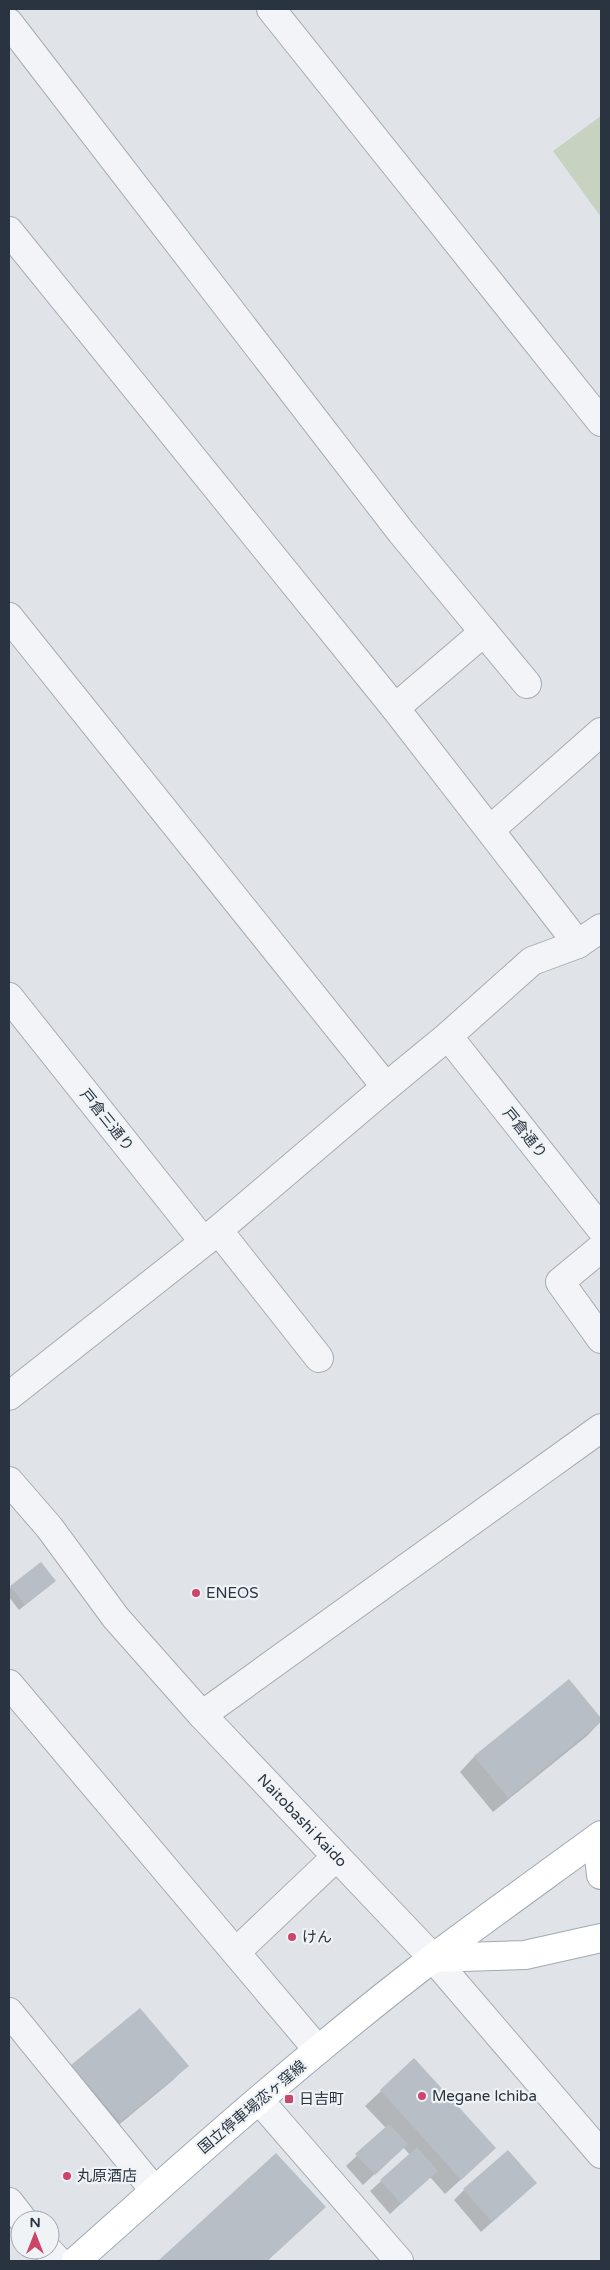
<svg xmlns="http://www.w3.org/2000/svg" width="610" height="2270" font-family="'Varela Round','Noto Sans JP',sans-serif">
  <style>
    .green { fill: #c7d2c1 }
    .shadow { fill: #0003 }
    .building { fill: #b7bec5 }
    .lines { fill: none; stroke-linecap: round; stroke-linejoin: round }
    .minor-casing { stroke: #a5acb2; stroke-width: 30 }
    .major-casing { stroke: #9faab4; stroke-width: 30 }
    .minor { stroke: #f2f4f7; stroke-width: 28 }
    .major { stroke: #fff; stroke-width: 28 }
    .poi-dot { fill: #cc466a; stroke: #eff3f6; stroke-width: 2 }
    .labels { text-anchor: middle; stroke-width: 4.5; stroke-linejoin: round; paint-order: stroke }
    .street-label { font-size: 15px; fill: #293440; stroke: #eff3f6 }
    .poi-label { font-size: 15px; fill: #293440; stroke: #eff3f6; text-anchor: start }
  </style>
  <rect width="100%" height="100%" fill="#e0e4e8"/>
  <polygon class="green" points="601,116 601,217 553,151"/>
  <g class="shadow">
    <polygon points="40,1564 49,1586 19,1610 9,1597 9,1589"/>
    <polygon points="569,1680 601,1721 587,1736 493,1812 460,1772 474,1757"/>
    <polygon points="414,2060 479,2163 445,2194 430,2177 390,2214 370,2191 410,2155 403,2147 363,2185 346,2166 386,2128 365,2106"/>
    <polygon points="72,2065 187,2066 172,2081 104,2137 57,2080"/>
    <polygon points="276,2155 324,2207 306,2225 267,2261 160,2261"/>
    <polygon points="464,2190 524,2194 481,2232 454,2200"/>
  </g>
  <g class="building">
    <polygon points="41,1562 56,1581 25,1605 10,1586"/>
    <polygon points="569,1679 601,1718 601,1722 508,1798 474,1756"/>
    <polygon points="140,2008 189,2066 120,2122 71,2065"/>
    <polygon points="414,2058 496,2148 461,2180 380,2090"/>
    <polygon points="389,2124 408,2144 375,2175 355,2154"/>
    <polygon points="417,2147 438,2171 401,2204 380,2180"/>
    <polygon points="508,2150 537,2183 492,2222 463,2189"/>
    <polygon points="276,2153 326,2207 267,2261 158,2261"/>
  </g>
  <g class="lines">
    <g class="minor-casing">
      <g id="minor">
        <polyline points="271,9 601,422"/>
        <polyline points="9,23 401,532 527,684"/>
        <polyline points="9,231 395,708 578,944"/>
        <polyline points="9,617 386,1087"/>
        <polyline points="395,708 484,632"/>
        <polyline points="491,829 601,732"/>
        <polyline points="9,997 204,1242"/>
        <polyline points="448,1036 601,1229"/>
        <polyline points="218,1230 319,1358"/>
        <polyline points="601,1248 560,1282 601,1339"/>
        <polyline points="9,1396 204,1242 386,1087 448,1036 532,961 578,944 601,928"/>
        <path id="s1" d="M9,1481L49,1527L116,1618L202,1715L433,1958L601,2154"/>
        <polyline points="9,1684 318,2050"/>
        <polyline points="202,1715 601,1428"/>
        <polyline points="236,1952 336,1857"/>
        <polyline points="9,2012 154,2190"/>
        <polyline points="259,2100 399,2261"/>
        <polyline points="9,2202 23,2220"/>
        <polyline points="48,2250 58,2261"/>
      </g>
    </g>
    <g class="major-casing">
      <g id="major">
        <polyline points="601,1849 599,1856 601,1875"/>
        <polyline points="433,1958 525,1955 601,1938"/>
        <path d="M76,2261C192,2157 309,2053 433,1958C489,1916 545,1876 601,1835"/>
      </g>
    </g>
    <use href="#minor" class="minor"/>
    <use href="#major" class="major"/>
  </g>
  <g class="poi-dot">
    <circle cx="196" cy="1593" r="5"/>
    <circle cx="292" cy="1937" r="5"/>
    <circle cx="422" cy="2096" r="5"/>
    <rect x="284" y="2094" width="10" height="10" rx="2.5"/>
    <circle cx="67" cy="2176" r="5"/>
  </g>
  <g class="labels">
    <g class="street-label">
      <text transform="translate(107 1120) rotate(51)" y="5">戸倉三通り</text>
      <text transform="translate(525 1133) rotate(51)" y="5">戸倉通り</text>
      <text dy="5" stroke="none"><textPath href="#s1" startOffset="449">Naitobashi Kaido</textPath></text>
      <text transform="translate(252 2107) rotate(-40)" y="5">国立停車場恋ヶ窪線</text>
    </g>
    <g class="poi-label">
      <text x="206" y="1598">ENEOS</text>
      <text x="302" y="1942">けん</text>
      <text x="432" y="2101">Megane Ichiba</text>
      <text x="299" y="2104">日吉町</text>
      <text x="77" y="2181">丸原酒店</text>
    </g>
  </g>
  <rect width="610" height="2270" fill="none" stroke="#293440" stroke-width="20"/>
  <g transform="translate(35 2235)"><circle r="24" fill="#eff3f6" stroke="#a0a7ad"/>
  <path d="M0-4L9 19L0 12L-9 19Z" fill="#cc466a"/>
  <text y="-8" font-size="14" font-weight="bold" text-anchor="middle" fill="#293440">N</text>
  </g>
</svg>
